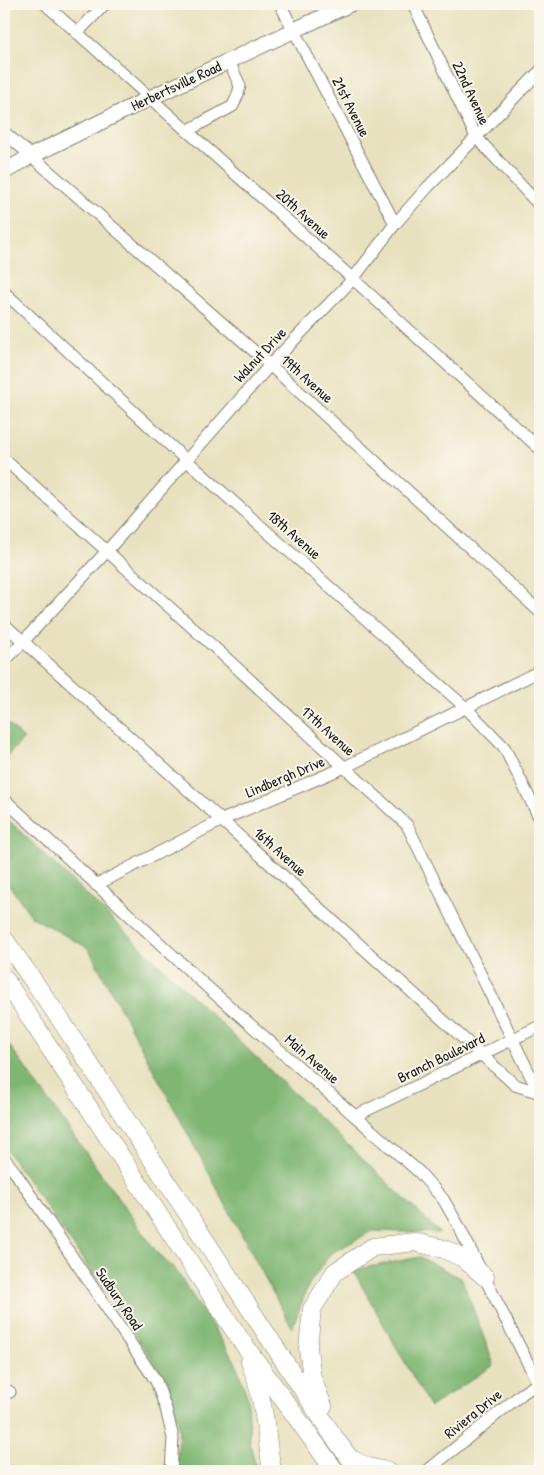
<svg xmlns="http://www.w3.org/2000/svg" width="544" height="1475" font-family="'Patrick Hand',sans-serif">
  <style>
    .forest { fill: #7fb673; stroke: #4e6948 }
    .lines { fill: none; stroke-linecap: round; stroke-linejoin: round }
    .minor-casing { stroke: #827e6e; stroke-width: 13 }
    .major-casing { stroke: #827e6e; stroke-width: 17 }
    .highway-casing { stroke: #827e6e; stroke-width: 19 }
    .minor { stroke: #fff; stroke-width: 11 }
    .major { stroke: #fff; stroke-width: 15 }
    .highway { stroke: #fff; stroke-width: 18 }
    .labels { text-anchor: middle; stroke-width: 4; stroke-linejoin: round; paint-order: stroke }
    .street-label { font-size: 15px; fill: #1c1c1c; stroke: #fbf7ec }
  </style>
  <rect width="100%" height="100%" fill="#fbf7ec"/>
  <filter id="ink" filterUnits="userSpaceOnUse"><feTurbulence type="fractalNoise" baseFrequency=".02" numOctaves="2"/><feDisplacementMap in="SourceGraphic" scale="10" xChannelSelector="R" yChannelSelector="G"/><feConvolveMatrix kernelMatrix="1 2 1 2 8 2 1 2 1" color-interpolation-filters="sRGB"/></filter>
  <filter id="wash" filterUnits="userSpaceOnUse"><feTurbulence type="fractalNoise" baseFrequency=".0096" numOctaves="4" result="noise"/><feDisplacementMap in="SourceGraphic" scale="20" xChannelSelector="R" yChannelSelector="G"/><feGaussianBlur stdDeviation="1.12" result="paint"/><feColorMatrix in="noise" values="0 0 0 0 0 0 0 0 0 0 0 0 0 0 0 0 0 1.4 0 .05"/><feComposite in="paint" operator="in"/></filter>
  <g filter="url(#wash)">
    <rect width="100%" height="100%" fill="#e8e1bf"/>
    <g class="forest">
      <polygon points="4,720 24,739 4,759"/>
      <polygon points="4,816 440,1233 372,1231 330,1254 308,1286 292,1328 88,948 32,917 4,878"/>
      <polygon points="4,1038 158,1254 175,1269 235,1361 248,1399 250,1444 257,1471 177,1471 179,1427 169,1384 4,1146"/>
      <polygon points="420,1257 462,1279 494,1365 430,1407 353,1270"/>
    </g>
  </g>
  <g filter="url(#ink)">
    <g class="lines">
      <g class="minor-casing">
        <g id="minor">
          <polyline points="45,4 353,279 540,449"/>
          <polyline points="280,4 395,224"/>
          <polyline points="413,4 476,137 540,206"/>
          <polyline points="77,33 105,4"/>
          <polyline points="187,131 233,106 238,94 240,86 229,61"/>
          <polyline points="4,132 270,365 540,612"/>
          <polyline points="4,292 186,460 466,708 504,747 540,819"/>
          <polyline points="4,459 224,656 407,825 540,1095"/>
          <polyline points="4,624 515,1085 540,1093"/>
          <polyline points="4,662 107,551 270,365 353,279 395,224 427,188 540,71"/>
          <polyline points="4,799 206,986 419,1172 443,1199 457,1223 540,1387"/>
          <polyline points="96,885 222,820 345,767 540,671"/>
          <polyline points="355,1116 540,1026"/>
          <polyline points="4,1158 15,1172 156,1381 166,1409 173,1438 171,1471"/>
          <polyline points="4,1389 10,1392"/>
          <polyline points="427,1471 523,1393 540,1382"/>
        </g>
      </g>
      <g class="major-casing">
        <polyline id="major" points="4,172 31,156 150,98 350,4"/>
      </g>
      <g class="highway-casing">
        <g id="highway">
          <polyline points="4,939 60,1019 334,1437 359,1471"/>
          <polyline points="4,978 240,1339 335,1471"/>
          <path d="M250,1362C264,1396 266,1435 272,1471"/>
          <polyline points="323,1406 312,1378 308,1348 312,1309 335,1272 373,1247 414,1242 444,1249 463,1258 485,1277"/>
          <polyline points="351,1459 368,1467 387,1471"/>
        </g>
      </g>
      <use href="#minor" class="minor"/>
      <use href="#major" class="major"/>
      <use href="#highway" class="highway"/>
    </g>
  </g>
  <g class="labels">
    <g class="street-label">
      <text transform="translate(176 86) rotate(-25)" y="5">Herbertsville Road</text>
      <text transform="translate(471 93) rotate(65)" y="5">22nd Avenue</text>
      <text transform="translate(351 107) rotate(63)" y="5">21st Avenue</text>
      <text transform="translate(303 214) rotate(42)" y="5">20th Avenue</text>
      <text transform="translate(260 355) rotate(-47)" y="5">Walnut Drive</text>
      <text transform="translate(307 379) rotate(42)" y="5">19th Avenue</text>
      <text transform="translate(294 535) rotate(41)" y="5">18th Avenue</text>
      <text transform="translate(328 731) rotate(42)" y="5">17th Avenue</text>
      <text transform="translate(285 777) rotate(-23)" y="5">Lindbergh Drive</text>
      <text transform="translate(280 852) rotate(42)" y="5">16th Avenue</text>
      <text transform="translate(441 1058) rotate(-26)" y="5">Branch Boulevard</text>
      <text transform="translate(312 1059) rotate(41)" y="5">Main Avenue</text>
      <text transform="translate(119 1299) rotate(56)" y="5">Sudbury Road</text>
      <text transform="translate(473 1414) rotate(-39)" y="5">Riviera Drive</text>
    </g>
  </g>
  <rect width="544" height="1475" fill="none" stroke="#fbf7ec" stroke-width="20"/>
</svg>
